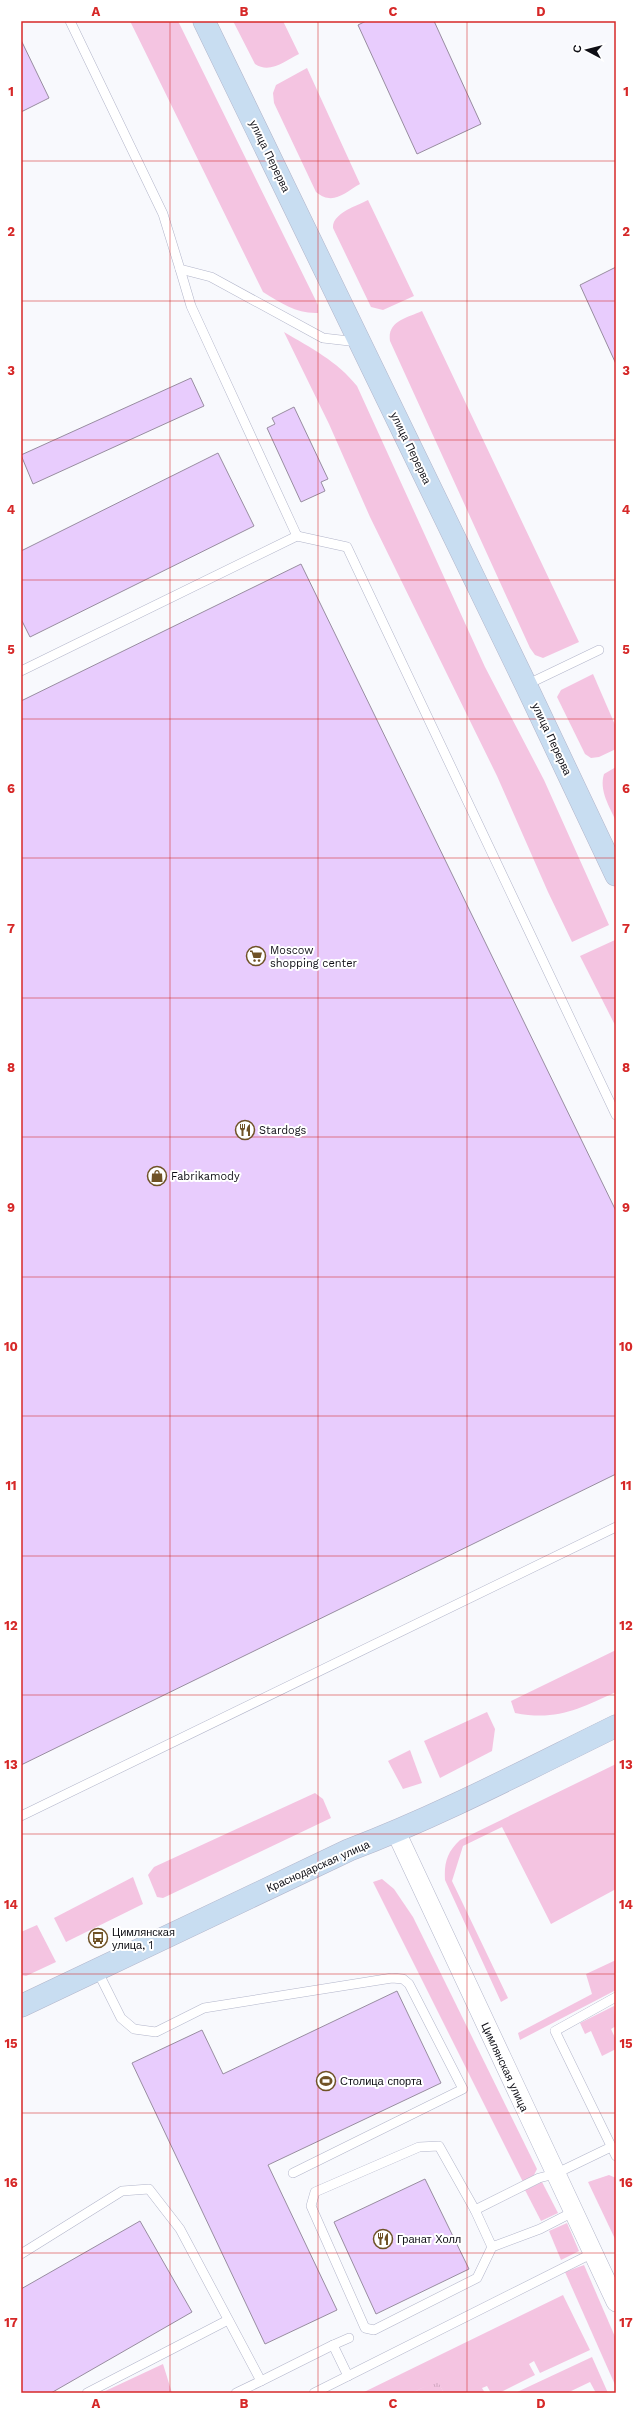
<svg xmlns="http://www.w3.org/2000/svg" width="637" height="2414" font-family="'Work Sans',sans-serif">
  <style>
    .green { fill: #f4c4e1 }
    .park { fill: url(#park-tufts) }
    .building { fill: #e8ccfd; stroke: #988da0 }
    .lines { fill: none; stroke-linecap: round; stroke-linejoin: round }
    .lane-casing { stroke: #b2b5ca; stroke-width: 10 }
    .street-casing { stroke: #b2b5ca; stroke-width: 20 }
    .secondary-casing { stroke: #b2b5ca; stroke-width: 23 }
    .lane { stroke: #fff; stroke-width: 9 }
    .street { stroke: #fff; stroke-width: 19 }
    .secondary { stroke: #c8ddf1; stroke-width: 22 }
    .grid { fill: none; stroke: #d62828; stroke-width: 1; stroke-opacity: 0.55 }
    .labels { text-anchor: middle; stroke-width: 4; stroke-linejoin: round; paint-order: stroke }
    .street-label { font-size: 11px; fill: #0f0f16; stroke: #fff }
    .poi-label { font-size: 11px; fill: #0f0f16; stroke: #fff; text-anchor: start }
    .neatline { fill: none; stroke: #d62828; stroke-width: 1.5 }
    .grid-label { font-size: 13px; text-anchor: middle; font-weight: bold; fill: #d62828 }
  </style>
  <defs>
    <pattern id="park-tufts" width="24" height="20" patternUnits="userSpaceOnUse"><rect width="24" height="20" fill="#f4c4e1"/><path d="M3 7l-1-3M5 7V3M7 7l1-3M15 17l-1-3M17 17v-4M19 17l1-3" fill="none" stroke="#d0a7c0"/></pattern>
  </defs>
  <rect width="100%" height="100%" fill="#f8f9fd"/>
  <g class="green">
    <path d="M130,21H178L318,305V313C297,314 281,303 263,292Z"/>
    <path d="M233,21H283L299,54C285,61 270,74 255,64Z"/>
    <path d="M307,68L360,184C344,193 333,206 316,192L274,103L273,93L276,85Z"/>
    <path d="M368,200L414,296L383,310L371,307L333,228C332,213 357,206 368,200Z"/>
    <path d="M422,311L579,642L543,658L535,655L530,648L390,341C387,321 407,318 422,311Z"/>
    <path d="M284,332C311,348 337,361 357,386L485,667L544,780L609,925L572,942L548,892L497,776L370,517L329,424Z"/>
    <polygon points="593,674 616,727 616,749 599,757 591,758 585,754 557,697 561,690"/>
    <path d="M616,767V821C609,806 599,790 604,774Z"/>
    <polygon points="615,940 616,942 616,1027 580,956"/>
    <path d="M616,1650V1692C579,1709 557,1721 515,1713L511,1701Z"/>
    <polygon points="487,1712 495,1729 492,1751 440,1778 424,1741"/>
    <polygon points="410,1750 422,1783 403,1789 388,1761"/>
    <path d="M616,1764V1889L551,1924L502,1827L463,1846L452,1881L508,1998L501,2002L445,1880C444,1863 447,1852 460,1840Z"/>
    <polygon points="315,1793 323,1799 331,1818 163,1898 157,1897 148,1875 154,1867"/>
    <polygon points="133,1877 143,1904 66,1942 54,1918"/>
    <polygon points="382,1879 394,1889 413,1917 537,2169 533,2177 523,2182 373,1882"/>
    <polygon points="37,1925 56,1962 26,1976 21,1975 21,1932"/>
    <polygon points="616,1960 616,1990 520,2040 518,2033 592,1994 586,1974"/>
    <polygon points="614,2006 616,2026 611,2029 616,2040 616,2049 602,2056 591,2031 585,2034 580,2023"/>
    <polygon points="609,2175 616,2178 616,2241 588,2182"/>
    <polygon points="542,2182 558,2213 541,2221 525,2190"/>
    <polygon points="567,2223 579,2251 561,2260 549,2231"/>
    <polygon points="584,2265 616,2339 616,2387 565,2272"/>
    <polygon points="563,2295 590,2350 540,2373 534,2361 529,2364 535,2375 499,2393 491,2393 487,2386 482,2388 485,2393 444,2393 437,2381 412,2393 362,2393"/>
    <polygon points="592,2357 608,2393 596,2393 590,2382 567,2393 515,2393"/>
    <polygon points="163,2364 172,2393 101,2393"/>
  </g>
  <polygon class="park" points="437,2380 444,2393 412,2393"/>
  <g class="building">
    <polygon points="366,21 434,21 481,124 417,154 358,25"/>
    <polygon points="21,40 49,98 21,112"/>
    <polygon points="616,267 616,364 580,285"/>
    <polygon points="191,378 204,406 33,484 21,455"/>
    <polygon points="294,407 328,479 321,482 325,491 301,502 267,428 275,424 272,418"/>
    <polygon points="218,453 254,526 30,637 21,619 21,551"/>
    <polygon points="301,564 616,1211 616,1474 21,1765 21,701"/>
    <polygon points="397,1991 441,2083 268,2165 337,2310 265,2344 132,2063 202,2030 223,2074"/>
    <polygon points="425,2179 469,2269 376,2314 334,2222"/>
    <polygon points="140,2221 192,2312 51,2393 21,2393 21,2289"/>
  </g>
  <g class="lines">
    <g class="lane-casing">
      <g id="lane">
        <polyline points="70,21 163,214 180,269 211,277 323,338 358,342"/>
        <polyline points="297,536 347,547 616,1115"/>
        <polyline points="21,671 297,536 191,306 180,269"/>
        <polyline points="526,685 599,650"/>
        <polyline points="21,1816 616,1527"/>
        <polyline points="97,1970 121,2018 134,2029 156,2032 204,2008 392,1978 403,1979 409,1984 463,2089 293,2173"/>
        <polyline points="616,1997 555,2031 616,2156"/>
        <polyline points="475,2210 539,2178 555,2174 611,2147"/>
        <polyline points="492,2247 475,2210 439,2146 419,2147 315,2192 311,2206 365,2328 374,2330 477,2278 492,2247 540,2229 573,2212"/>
        <polyline points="21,2254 122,2191 149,2189 180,2229 261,2381 333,2345 348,2376"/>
        <polyline points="333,2345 349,2338"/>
        <polyline points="87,2393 228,2320"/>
        <polyline points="236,2393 261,2381"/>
        <polyline points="314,2393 593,2253"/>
      </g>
    </g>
    <g class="street-casing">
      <polyline id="street" points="396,1832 616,2302"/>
    </g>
    <g class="secondary-casing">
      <g id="secondary">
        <polyline points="204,21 526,685 616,875"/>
        <path d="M21,2006L349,1850C441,1815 528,1769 616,1726"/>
      </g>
    </g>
    <use href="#lane" class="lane"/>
    <use href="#street" class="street"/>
    <use href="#secondary" class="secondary"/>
  </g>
  <path class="grid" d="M170,21V2393M318,21V2393M467,21V2393M21,161H616M21,301H616M21,440H616M21,580H616M21,719H616M21,858H616M21,998H616M21,1137H616M21,1277H616M21,1416H616M21,1556H616M21,1695H616M21,1834H616M21,1974H616M21,2113H616M21,2253H616"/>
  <defs>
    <g id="supermarket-ring" transform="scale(1)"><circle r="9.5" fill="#fff" stroke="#6f5226" stroke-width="1.5"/><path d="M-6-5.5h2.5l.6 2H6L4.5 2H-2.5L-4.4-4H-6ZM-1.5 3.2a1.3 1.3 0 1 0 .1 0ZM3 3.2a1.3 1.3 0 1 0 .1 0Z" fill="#6f5226"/></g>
    <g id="restaurant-ring" transform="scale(1)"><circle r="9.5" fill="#fff" stroke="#6f5226" stroke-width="1.5"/><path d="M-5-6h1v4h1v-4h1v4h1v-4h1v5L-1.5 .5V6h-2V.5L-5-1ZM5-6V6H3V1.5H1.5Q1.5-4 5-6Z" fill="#6f5226"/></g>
    <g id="shop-ring" transform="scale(1)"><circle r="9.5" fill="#fff" stroke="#6f5226" stroke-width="1.5"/><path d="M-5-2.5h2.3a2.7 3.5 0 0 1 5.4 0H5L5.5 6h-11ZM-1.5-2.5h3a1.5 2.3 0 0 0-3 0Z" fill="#6f5226"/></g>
    <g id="bus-ring" transform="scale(1)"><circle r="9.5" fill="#fff" stroke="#6f5226" stroke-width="1.5"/><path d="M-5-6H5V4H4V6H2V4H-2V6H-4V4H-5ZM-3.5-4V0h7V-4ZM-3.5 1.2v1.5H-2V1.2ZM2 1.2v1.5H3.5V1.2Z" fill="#6f5226"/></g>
    <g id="stadium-ring" transform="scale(1)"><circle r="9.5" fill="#fff" stroke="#6f5226" stroke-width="1.5"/><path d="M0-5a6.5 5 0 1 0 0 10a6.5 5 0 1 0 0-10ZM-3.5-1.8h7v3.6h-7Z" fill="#6f5226"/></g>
  </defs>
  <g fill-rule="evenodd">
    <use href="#supermarket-ring" x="256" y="956"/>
    <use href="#restaurant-ring" x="245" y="1130"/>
    <use href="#shop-ring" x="157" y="1176"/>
    <use href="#bus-ring" x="98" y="1938"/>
    <use href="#stadium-ring" x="326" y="2081"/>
    <use href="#restaurant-ring" x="383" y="2239"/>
  </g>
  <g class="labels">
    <g class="street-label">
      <text transform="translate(270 156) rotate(64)" y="4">улица Перерва</text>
      <text transform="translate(411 448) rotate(64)" y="4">улица Перерва</text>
      <text transform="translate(552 739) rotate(65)" y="4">улица Перерва</text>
      <text transform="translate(318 1866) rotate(-24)" y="4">Краснодарская улица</text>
      <text transform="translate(505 2067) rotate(65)" y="4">Цимлянская улица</text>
    </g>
    <g class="poi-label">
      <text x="270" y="954">Moscow<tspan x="270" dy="13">shopping center</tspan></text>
      <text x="259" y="1134">Stardogs</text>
      <text x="171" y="1180">Fabrikamody</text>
      <text x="112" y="1936">Цимлянская<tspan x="112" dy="13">улица, 1</tspan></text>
      <text x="340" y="2085">Столица спорта</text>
      <text x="397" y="2243">Гранат Холл</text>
    </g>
  </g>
  <rect width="637" height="2414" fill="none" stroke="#ffffff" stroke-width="44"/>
  <g transform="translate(587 50) rotate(277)" stroke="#ffffff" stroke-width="3" paint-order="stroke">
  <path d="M0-3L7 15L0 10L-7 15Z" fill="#0f0f16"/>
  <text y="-6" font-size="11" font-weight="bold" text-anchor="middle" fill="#0f0f16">С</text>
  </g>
  <rect x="22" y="22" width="593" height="2370" class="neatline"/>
  <g class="grid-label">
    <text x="96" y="16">A</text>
    <text x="244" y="16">B</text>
    <text x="393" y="16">C</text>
    <text x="541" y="16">D</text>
    <text x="11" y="96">1</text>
    <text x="626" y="96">1</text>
    <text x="11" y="236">2</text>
    <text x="626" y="236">2</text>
    <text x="11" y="375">3</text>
    <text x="626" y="375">3</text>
    <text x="11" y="514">4</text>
    <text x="626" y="514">4</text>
    <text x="11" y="654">5</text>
    <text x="626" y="654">5</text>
    <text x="11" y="793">6</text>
    <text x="626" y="793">6</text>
    <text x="11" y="933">7</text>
    <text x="626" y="933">7</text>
    <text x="11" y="1072">8</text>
    <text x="626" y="1072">8</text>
    <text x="11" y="1212">9</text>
    <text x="626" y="1212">9</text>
    <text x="11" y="1351">10</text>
    <text x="626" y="1351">10</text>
    <text x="11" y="1490">11</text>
    <text x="626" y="1490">11</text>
    <text x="11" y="1630">12</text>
    <text x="626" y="1630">12</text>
    <text x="11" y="1769">13</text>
    <text x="626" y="1769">13</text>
    <text x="11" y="1909">14</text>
    <text x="626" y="1909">14</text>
    <text x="11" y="2048">15</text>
    <text x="626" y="2048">15</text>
    <text x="11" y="2187">16</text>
    <text x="626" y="2187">16</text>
    <text x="11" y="2327">17</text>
    <text x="626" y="2327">17</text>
    <text x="96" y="2408">A</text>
    <text x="244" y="2408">B</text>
    <text x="393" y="2408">C</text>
    <text x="541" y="2408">D</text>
  </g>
</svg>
